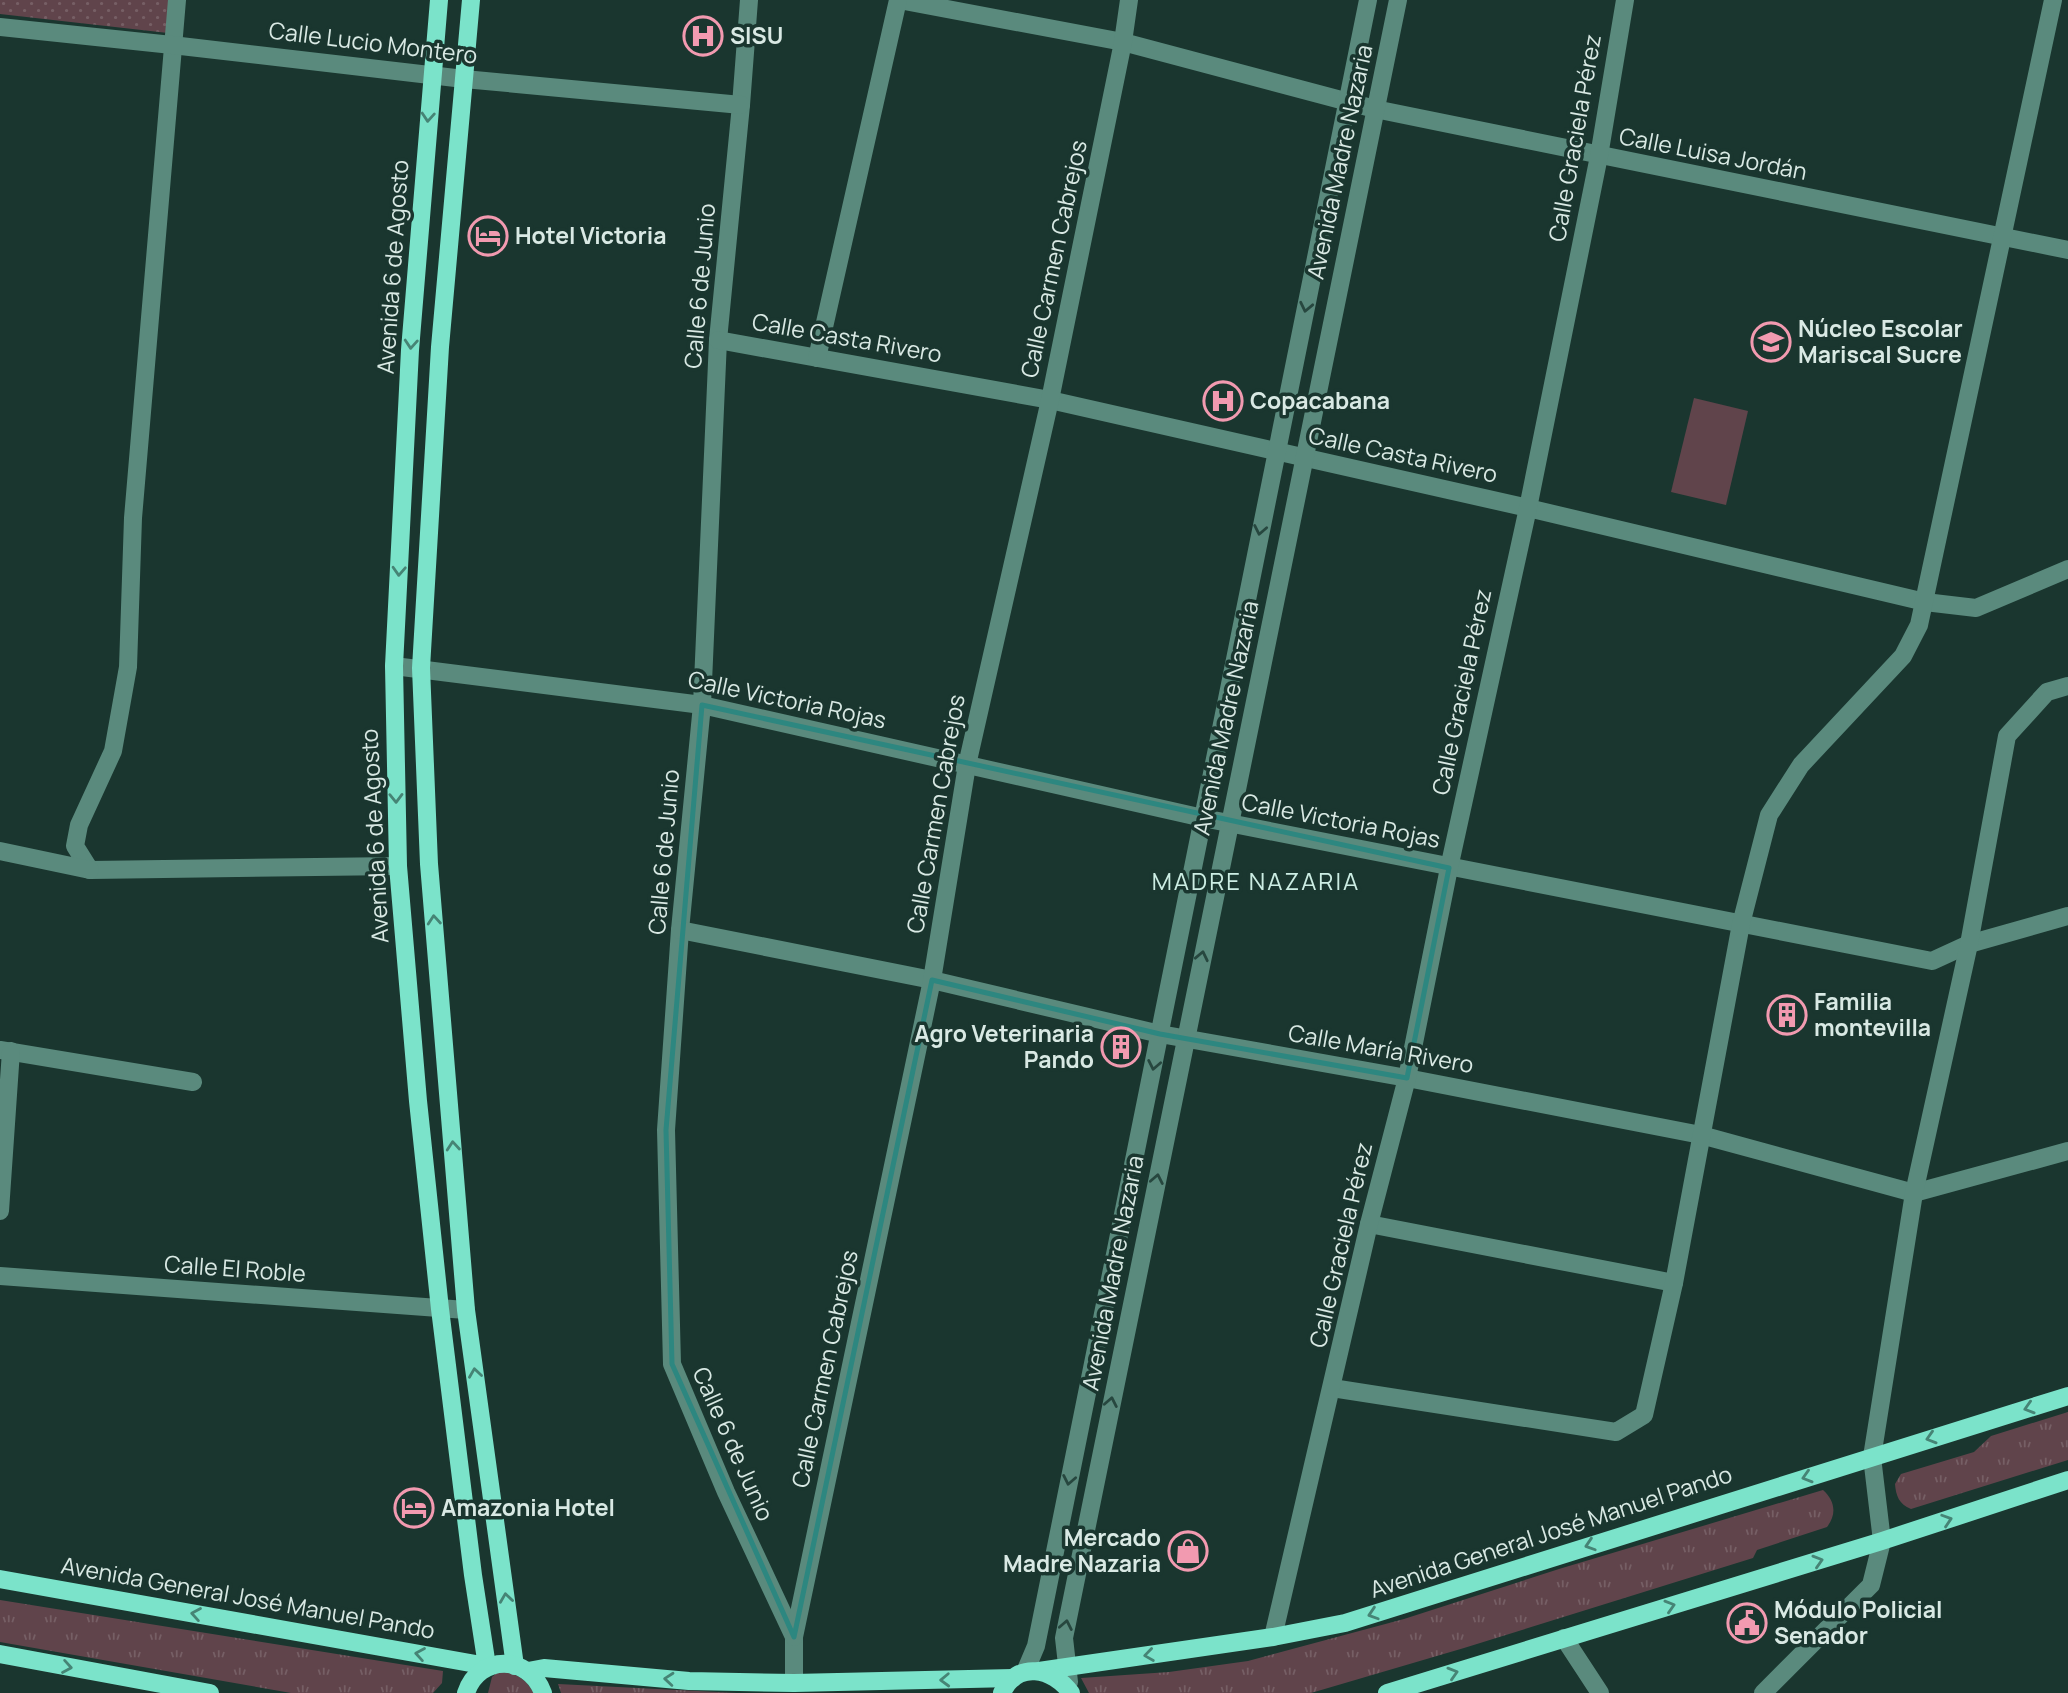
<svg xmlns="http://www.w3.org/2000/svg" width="2068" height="1693" font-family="Manrope,sans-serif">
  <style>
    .grass { fill: url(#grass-tufts) }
    .park { fill: url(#park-dots) }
    .garden { fill: #60444b }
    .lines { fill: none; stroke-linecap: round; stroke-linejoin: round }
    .minor { stroke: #5a8a7d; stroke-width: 18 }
    .major { stroke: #7be3ca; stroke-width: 18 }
    .oneway { stroke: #468475 }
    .oneway2 { stroke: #27473f }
    .marked { fill: none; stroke: #2d8780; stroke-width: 5; stroke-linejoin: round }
    .labels { text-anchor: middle; stroke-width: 7; stroke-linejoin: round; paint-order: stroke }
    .poi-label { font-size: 23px; font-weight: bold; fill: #d9e9e4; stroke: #1a362f; text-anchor: start }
    .street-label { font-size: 23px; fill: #d9e9e4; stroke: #1a362f }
    .neighbourhood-label { font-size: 24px; letter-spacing: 2px; fill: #ccede3; stroke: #1a362f }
  </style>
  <defs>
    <pattern id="grass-tufts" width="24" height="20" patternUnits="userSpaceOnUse" patternTransform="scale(1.75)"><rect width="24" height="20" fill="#60444b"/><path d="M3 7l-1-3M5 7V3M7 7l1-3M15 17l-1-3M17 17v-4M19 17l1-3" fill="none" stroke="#765f65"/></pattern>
    <pattern id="park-dots" width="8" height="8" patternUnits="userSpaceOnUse" patternTransform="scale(1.75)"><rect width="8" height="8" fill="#60444b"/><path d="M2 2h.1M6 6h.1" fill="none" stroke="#765f65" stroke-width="1.8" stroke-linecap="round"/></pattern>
  </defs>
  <rect width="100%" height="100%" fill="#1a362f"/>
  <g class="grass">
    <path d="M2068,1412V1460L1911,1509C1899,1504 1896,1496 1895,1484L1901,1474L1974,1452L1991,1436Z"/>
    <path d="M1823,1490C1835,1501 1837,1514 1827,1527L1757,1550L1753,1558L1464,1648L1311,1693H1089L1081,1678L1169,1672L1248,1661L1404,1619L1559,1569Z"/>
    <polygon points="0,1600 443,1671 442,1683 433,1693 291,1693 0,1642"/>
    <path d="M499,1671C517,1674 524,1677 534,1693H488L492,1677Z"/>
    <polygon points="558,1684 737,1693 561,1693"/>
  </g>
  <polygon class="park" points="0,0 171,0 168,33 0,14"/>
  <polygon class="garden" points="1694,398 1748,411 1726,505 1671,492"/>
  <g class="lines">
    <g class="minor">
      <polyline points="177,0 133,518 128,667 113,751 79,825 75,846 90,870 398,866"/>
      <polyline points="749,0 741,105 718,340 702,705 680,930 666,1130 672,1364 726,1492 794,1637 794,1683"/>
      <polyline points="899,0 1123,42 1375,109 2068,250"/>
      <polyline points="0,27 172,45 464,79 741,105"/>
      <polyline points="718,340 1050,400 1528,508 1925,602 1976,608 2068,569"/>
      <polyline points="817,358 898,0"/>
      <polyline points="394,666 702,705 1203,818 1932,961 1969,944 2068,916"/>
      <polyline points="0,851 90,870"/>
      <polyline points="680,930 932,980 1160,1034 1407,1078 1701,1135 1914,1193 2068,1151"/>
      <polyline points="0,1050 193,1082"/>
      <polyline points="0,1211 11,1051"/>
      <polyline points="1369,1224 1674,1283"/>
      <polyline points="0,1276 466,1310"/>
      <polyline points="1332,1388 1616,1432 1644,1415 1674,1283 1741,924 1769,815 1801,765 1903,656 1919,625 2053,0"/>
      <polyline points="794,1637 932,980 967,765 1050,400 1123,42 1129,0"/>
      <polyline points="1273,1637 1369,1224 1407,1078 1449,868 1528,508 1599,156 1625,0"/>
      <polyline points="1564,1638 1600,1693"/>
      <polyline points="1025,1672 1036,1646 1368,0"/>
      <polyline points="1069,1682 1064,1638 1398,0"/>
      <polyline points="1763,1693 1871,1585 1882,1541 1872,1457 1914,1193 1969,944 2007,736 2047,692 2068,686"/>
    </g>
    <g class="major">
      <polyline points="471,0 440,347 421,668 429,864 466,1310 515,1666"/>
      <polyline points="0,1579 487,1666 473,1575 440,1309 418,1101 398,866 394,666 410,350 439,0"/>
      <polyline points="0,1654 210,1693"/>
      <polyline points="528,1671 544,1668 689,1681 794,1683 1013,1678"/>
      <polyline points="1039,1671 1273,1637 1345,1623 2068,1396"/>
      <path d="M466,1693C479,1654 529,1654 543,1693"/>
      <path d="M1002,1693C1017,1660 1053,1668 1071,1693"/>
      <polyline points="1387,1693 1882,1541 2068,1480"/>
    </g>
  </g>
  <defs><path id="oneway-chevron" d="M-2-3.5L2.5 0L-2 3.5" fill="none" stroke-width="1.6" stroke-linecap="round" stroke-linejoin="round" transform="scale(1.75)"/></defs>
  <g class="oneway">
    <use href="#oneway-chevron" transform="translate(428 117) rotate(94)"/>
    <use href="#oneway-chevron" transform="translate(411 344) rotate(94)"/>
    <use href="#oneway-chevron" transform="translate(399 571) rotate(93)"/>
    <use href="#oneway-chevron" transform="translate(396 798) rotate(89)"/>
    <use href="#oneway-chevron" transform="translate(434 920) rotate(-95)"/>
    <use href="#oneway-chevron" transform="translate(453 1146) rotate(-95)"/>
    <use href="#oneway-chevron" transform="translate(475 1373) rotate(-98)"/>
    <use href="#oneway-chevron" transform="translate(2029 1408) rotate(163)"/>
    <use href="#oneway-chevron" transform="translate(1931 1438) rotate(163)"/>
    <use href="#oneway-chevron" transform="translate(1807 1477) rotate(163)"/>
    <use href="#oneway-chevron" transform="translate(1947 1520) rotate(-18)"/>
    <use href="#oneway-chevron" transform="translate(1590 1545) rotate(162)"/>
    <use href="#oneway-chevron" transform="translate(1818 1561) rotate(-17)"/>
    <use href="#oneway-chevron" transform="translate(506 1598) rotate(-98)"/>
    <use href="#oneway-chevron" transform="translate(1670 1606) rotate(-17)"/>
    <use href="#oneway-chevron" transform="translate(196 1614) rotate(-170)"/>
    <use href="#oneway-chevron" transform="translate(1373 1614) rotate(162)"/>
    <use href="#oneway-chevron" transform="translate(420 1654) rotate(-170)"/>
    <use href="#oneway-chevron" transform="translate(1149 1655) rotate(172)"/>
    <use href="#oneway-chevron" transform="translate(67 1667) rotate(10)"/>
    <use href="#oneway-chevron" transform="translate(1453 1673) rotate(-17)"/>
    <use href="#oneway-chevron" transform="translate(669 1679) rotate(-175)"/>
    <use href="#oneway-chevron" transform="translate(945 1680) rotate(178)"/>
  </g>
  <g class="oneway2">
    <use href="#oneway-chevron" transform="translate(1306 307) rotate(102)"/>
    <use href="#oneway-chevron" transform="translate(1260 530) rotate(101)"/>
    <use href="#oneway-chevron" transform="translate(1202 956) rotate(-78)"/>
    <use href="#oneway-chevron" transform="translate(1154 1065) rotate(101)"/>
    <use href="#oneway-chevron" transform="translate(1157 1179) rotate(-79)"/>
    <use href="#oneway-chevron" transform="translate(1111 1402) rotate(-79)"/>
    <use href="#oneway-chevron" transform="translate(1069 1480) rotate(101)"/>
    <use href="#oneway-chevron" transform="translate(1066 1625) rotate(-79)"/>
  </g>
  <path class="marked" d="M702,705L1449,868L1407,1078L1160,1034L932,980L794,1637L672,1364L666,1130Z"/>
  <defs>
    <g id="hospital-ring" transform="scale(2.0125)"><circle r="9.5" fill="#1a362f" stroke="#f29ab0" stroke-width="1.5"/><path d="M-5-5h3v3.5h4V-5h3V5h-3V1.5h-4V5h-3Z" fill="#f29ab0"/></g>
    <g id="hotel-ring" transform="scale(2.0125)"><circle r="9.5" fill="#1a362f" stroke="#f29ab0" stroke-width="1.5"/><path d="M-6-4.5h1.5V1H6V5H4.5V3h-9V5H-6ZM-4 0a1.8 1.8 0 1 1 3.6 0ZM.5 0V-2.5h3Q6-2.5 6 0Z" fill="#f29ab0"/></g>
    <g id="school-ring" transform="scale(2.0125)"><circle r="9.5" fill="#1a362f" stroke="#f29ab0" stroke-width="1.5"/><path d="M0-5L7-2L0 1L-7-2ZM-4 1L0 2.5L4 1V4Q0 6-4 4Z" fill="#f29ab0"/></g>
    <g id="building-ring" transform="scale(2.0125)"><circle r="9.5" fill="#1a362f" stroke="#f29ab0" stroke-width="1.5"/><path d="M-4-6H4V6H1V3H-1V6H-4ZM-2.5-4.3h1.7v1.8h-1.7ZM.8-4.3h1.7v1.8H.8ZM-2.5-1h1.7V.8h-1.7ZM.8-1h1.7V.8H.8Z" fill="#f29ab0"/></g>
    <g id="shop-ring" transform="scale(2.0125)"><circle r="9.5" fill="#1a362f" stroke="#f29ab0" stroke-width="1.5"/><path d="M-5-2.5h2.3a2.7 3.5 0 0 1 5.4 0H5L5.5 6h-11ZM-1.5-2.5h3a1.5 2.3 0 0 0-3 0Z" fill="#f29ab0"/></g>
    <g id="civic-ring" transform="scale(2.0125)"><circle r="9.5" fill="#1a362f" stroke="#f29ab0" stroke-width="1.5"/><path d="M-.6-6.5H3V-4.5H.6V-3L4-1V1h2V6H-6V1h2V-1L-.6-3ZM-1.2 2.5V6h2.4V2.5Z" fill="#f29ab0"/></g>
  </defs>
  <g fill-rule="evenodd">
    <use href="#hospital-ring" x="703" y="36"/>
    <use href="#hotel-ring" x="488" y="236"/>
    <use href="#school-ring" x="1771" y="342"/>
    <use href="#hospital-ring" x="1223" y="401"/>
    <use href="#building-ring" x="1787" y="1015"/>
    <use href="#building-ring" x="1121" y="1047"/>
    <use href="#hotel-ring" x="414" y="1508"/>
    <use href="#shop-ring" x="1188" y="1551"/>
    <use href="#civic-ring" x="1747" y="1623"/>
  </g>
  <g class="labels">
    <g class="poi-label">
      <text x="730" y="44">SISU</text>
      <text x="515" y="244">Hotel Victoria</text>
      <text x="1798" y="337">Núcleo Escolar<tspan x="1798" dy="26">Mariscal Sucre</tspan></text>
      <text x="1250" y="409">Copacabana</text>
      <text x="1814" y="1010">Familia<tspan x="1814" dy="26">montevilla</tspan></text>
      <text x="1094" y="1042" text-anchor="end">Agro Veterinaria<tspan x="1094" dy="26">Pando</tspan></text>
      <text x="441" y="1516">Amazonia Hotel</text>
      <text x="1161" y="1546" text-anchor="end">Mercado<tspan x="1161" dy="26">Madre Nazaria</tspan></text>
      <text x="1774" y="1618">Módulo Policial<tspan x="1774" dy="26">Senador</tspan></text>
    </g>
    <g class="street-label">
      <text transform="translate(373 43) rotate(7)" y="8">Calle Lucio Montero</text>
      <text transform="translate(1575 138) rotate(-80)" y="8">Calle Graciela Pérez</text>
      <text transform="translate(1713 154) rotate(11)" y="8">Calle Luisa Jordán</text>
      <text transform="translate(1340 162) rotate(-78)" y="8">Avenida Madre Nazaria</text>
      <text transform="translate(1054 259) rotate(-78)" y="8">Calle Carmen Cabrejos</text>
      <text transform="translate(393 267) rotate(-86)" y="8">Avenida 6 de Agosto</text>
      <text transform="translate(700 286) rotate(-85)" y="8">Calle 6 de Junio</text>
      <text transform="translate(847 338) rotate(10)" y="8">Calle Casta Rivero</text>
      <text transform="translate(1403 455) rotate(12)" y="8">Calle Casta Rivero</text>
      <text transform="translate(1462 692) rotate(-78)" y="8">Calle Graciela Pérez</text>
      <text transform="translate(787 700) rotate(12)" y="8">Calle Victoria Rojas</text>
      <text transform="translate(1226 718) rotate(-78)" y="8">Avenida Madre Nazaria</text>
      <text transform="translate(936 814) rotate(-80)" y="8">Calle Carmen Cabrejos</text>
      <text transform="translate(1341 821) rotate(11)" y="8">Calle Victoria Rojas</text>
      <text transform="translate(375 836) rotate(-93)" y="8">Avenida 6 de Agosto</text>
      <text transform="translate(664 852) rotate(-85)" y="8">Calle 6 de Junio</text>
      <text transform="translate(1381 1049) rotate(10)" y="8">Calle María Rivero</text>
      <text transform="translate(1341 1245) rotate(-77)" y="8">Calle Graciela Pérez</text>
      <text transform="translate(235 1269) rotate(4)" y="8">Calle El Roble</text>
      <text transform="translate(1113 1273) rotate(-79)" y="8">Avenida Madre Nazaria</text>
      <text transform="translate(825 1369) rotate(-78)" y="8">Calle Carmen Cabrejos</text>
      <text transform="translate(733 1444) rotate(66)" y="8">Calle 6 de Junio</text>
      <text transform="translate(1551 1532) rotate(-18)" y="8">Avenida General José Manuel Pando</text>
      <text transform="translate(248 1598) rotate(10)" y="8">Avenida General José Manuel Pando</text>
    </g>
    <g class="neighbourhood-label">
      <text x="1256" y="890">MADRE NAZARIA</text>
    </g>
  </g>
</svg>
